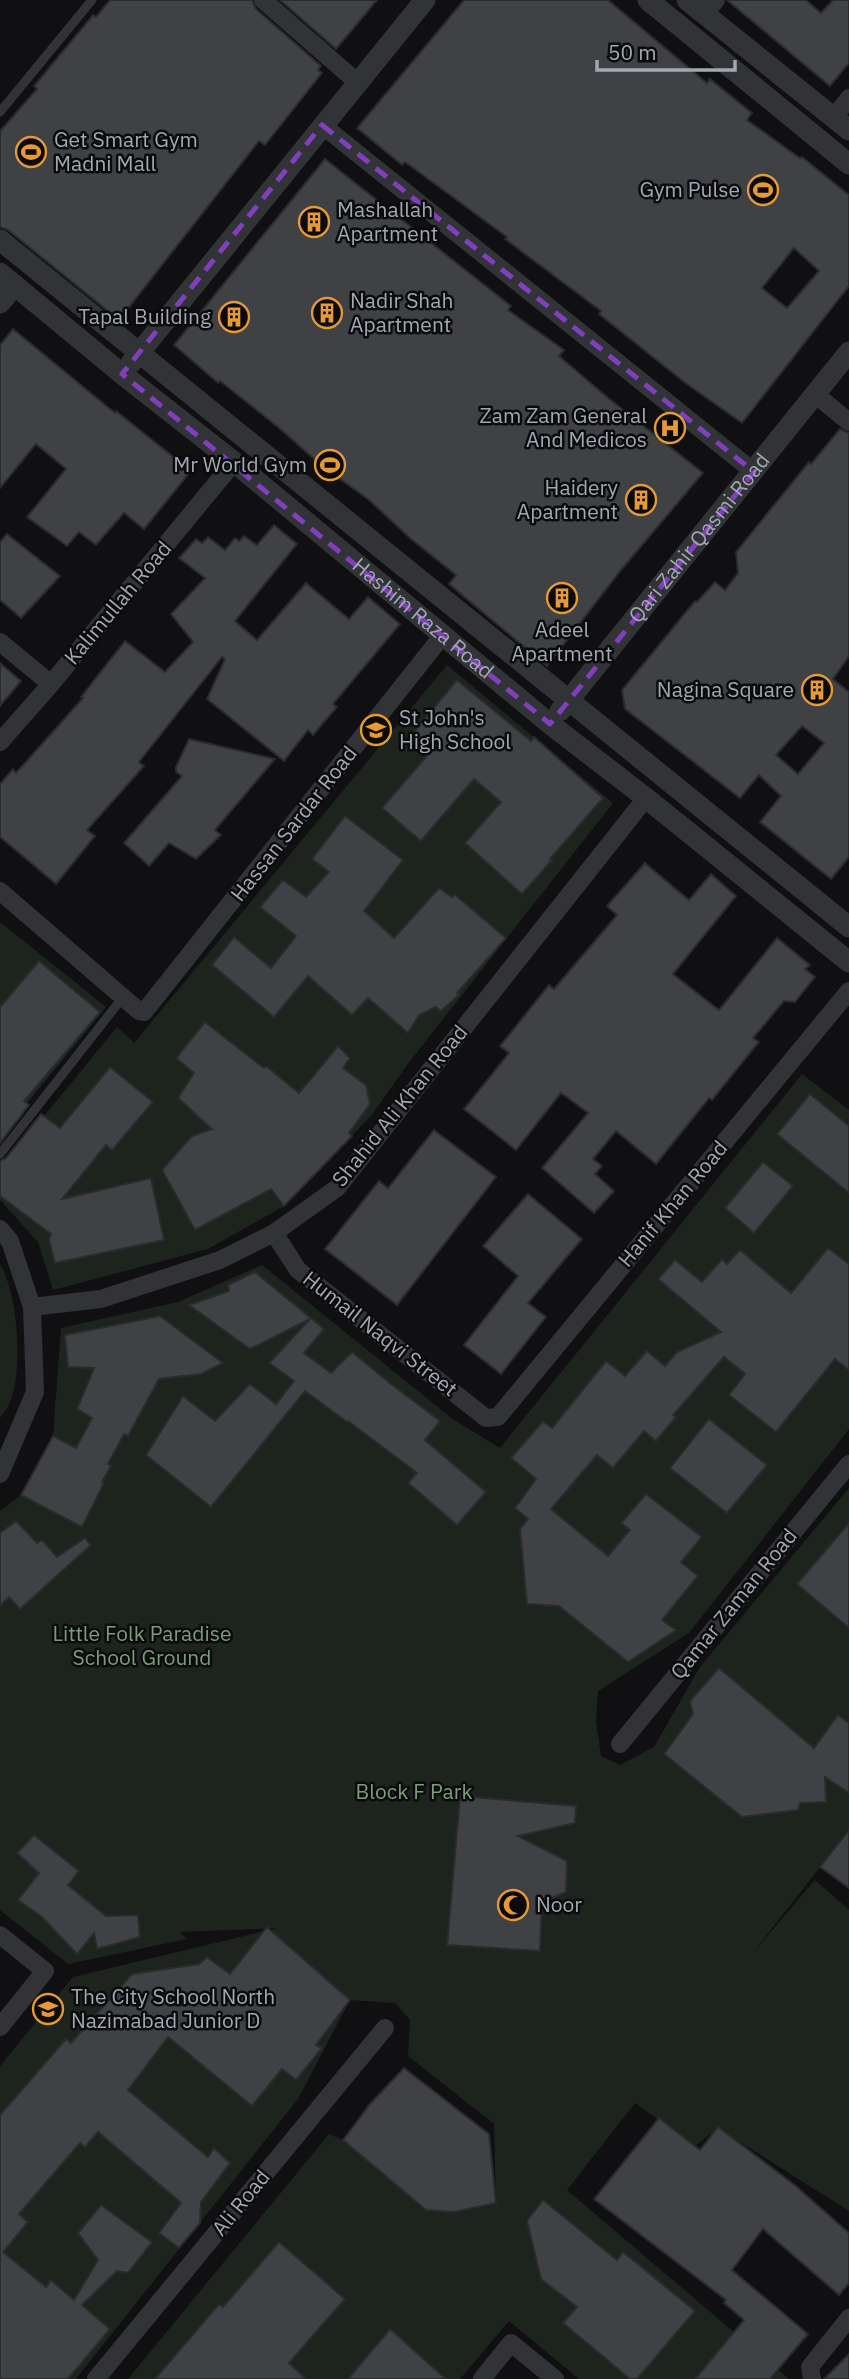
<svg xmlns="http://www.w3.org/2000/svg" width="849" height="2379" font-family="'IBM Plex Sans',sans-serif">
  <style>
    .green { fill: #1d241d }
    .building { fill: #3f4145; stroke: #2a2b2e; stroke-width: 2; fill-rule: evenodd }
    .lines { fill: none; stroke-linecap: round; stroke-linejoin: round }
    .service { stroke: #323336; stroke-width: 9 }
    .minor { stroke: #323336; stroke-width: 18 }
    .tertiary { stroke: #323336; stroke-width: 21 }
    .marked { fill: none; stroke: #813fbd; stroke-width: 5; stroke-dasharray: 14 9; stroke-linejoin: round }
    .labels { text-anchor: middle; stroke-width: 5; stroke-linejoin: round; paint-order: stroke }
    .poi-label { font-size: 21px; fill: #a2a8b2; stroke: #0b0b0d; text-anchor: start }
    .street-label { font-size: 21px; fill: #a2a8b2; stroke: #0b0b0d }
    .park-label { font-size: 21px; fill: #7b9c7a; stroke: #0b0b0d }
  </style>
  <rect width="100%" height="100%" fill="#101012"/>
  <g class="green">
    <polygon points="447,665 613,803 407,1065 372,1115 284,1206 208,1249 53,1290 38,1242 0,1200 0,1170 117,1027 134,1043"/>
    <polygon points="0,922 106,1007 0,1136"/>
    <polygon points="802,1074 849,1110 849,1429 689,1633 598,1691 596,1721 601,1756 620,1765 654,1747 700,1667 849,1488 849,1830 752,1954 815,1880 849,1910 849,2211 718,2128 695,2146 635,2103 567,2190 789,2379 579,2379 509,2321 460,2379 128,2379 329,2134 343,2140 426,2210 454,2212 496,2203 494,2124 408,2056 410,2020 395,2003 350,2000 298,2099 76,2379 0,2379 0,2066 73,1977 278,1928 179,1932 187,1939 68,1964 0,1910 0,1511 21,1495 53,1436 61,1328 178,1302 262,1265 454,1420 500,1448"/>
    <path d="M0,1264C18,1294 24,1372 9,1404C7,1409 3,1414 0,1418Z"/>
  </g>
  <g class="building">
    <polygon points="110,0 252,0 256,9 321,66 318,70 322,73 265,145 259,141 119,320 8,230 0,227 0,131 37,89 34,86 93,15 96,17"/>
    <polygon points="280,0 377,0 336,49"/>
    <path d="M464,0H608L707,83L710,79L752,113L747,120L800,158L802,157L849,195V286L742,423L684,382L599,314L601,311L505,239L507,237L405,162L402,165L357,128ZM794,248L819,271L787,308L762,288Z"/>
    <polygon points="727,0 806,0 821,13 833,0 849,0 849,63 830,86"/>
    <polygon points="325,159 511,306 508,310 564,350 559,356 607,397 703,473 621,570 547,666 449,584 456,575 411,539 369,500 322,466 278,427 220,381 218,383 174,345"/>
    <polygon points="13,329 115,413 116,411 191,471 144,529 124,513 96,545 79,532 67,546 27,517 66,469 36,444 0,488 0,345"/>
    <path d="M840,429L849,433V656L833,679L849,692V857L831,879L760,822L781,796L759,775L740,798L625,709L622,690L695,601L697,602L715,582L725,590L738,573L736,552L809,462L811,464ZM802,726L824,743L798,774L776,755Z"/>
    <polygon points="274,525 297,544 235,621 257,640 306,583 349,619 368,597 400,624 333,704 337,707 313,735 308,730 284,761 207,699 225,659 222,657 139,762 144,766 87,830 95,836 56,884 0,837 0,784 13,769 16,773 83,698 81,697 125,641 165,672 193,642 171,614 205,578 179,558 196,539 202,543 208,537 225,550 235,538 239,541 244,536 257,545"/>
    <polygon points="7,534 60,576 21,618 0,600 0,542"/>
    <polygon points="0,663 21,681 0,706"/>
    <polygon points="457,680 531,741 534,737 603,798 550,859 552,860 522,894 465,843 501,802 474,779 421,841 382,808 432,750 412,734"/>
    <polygon points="189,739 275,759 215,830 221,835 196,859 169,843 149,866 124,843 182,776 176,772 176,767"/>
    <polygon points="345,816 403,860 364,911 394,938 439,888 452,897 454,894 506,938 457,993 459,995 441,1011 436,1007 419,1015 408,1033 368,998 352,1015 308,976 274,1017 212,965 234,937 271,968 296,936 260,907 283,880 306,897 329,872 312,859"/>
    <polygon points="645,863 689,900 711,874 736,896 673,974 719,1010 777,938 810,965 805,969 815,977 795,1002 784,1001 753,1038 759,1042 712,1100 709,1098 656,1164 616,1131 593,1159 602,1166 595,1174 614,1191 594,1213 542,1168 588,1113 561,1093 516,1150 464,1109 509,1053 500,1046 549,985 554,989 617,915 607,906"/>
    <polygon points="39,961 100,1012 24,1101 29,1105 0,1143 0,1007"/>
    <polygon points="205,1022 264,1068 266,1066 299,1093 338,1046 350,1058 343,1068 366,1085 370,1104 349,1133 352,1136 284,1206 271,1189 195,1230 162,1170 192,1136 212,1129 178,1098 194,1073 176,1058"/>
    <polygon points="110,1067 153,1102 112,1150 106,1145 62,1199 151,1178 164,1240 55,1263 49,1240 51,1234 0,1196 0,1161 6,1158 41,1114 60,1128"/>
    <polygon points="810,1094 849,1126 849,1193 777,1134"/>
    <polygon points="434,1130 496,1177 397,1305 325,1249 379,1181 388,1188"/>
    <polygon points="763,1162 793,1186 754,1233 725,1208"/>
    <polygon points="528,1194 582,1239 528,1303 546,1317 501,1374 464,1345 518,1276 483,1246"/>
    <polygon points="828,1248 849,1264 849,1370 835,1359 776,1432 729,1395 745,1374 724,1357 673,1415 676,1417 656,1441 644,1431 613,1468 597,1455 551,1509 608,1556 630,1530 621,1523 646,1494 702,1537 681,1562 698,1576 662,1620 676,1630 628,1662 559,1606 527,1604 520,1529 528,1519 515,1508 536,1479 511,1458 543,1421 552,1428 606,1361 625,1376 647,1351 665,1366 677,1352 721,1332 658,1279 675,1260 702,1282 722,1259 727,1264 740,1250 791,1293"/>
    <polygon points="255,1272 324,1329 304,1353 331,1373 352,1352 391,1384 440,1421 425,1440 486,1492 457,1525 408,1483 417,1473 348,1421 347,1422 305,1391 211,1507 146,1455 183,1396 215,1421 250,1384 276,1404 294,1381 269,1363 310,1319 250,1349 189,1305 229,1291 228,1285"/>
    <polygon points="160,1316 223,1363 201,1374 159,1379 128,1436 124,1434 108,1464 111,1466 102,1482 104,1483 82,1527 21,1495 53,1436 76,1448 92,1418 77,1409 94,1368 68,1367 65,1335"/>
    <polygon points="709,1419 767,1465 727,1513 670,1468"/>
    <polygon points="16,1521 37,1543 42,1540 57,1557 85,1538 91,1545 20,1609 9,1597 0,1606 0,1533"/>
    <polygon points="849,1523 849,1628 797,1584"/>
    <polygon points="719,1668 814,1748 838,1715 849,1723 849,1793 825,1777 826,1802 800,1803 798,1810 742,1817 664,1754 693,1714 690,1701"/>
    <polygon points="460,1796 576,1806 575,1823 518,1836 567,1861 566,1892 542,1902 540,1951 447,1945"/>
    <polygon points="849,1830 849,1888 820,1867"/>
    <polygon points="34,1835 79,1871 68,1885 106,1916 138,1915 140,1937 97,1949 94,1933 77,1954 42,1917 18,1900 39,1873 17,1853"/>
    <polygon points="267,1927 350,2000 316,2045 322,2048 296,2080 282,2069 252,2106 168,2037 128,2090 208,2157 214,2148 230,2163 201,2202 200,2223 179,2248 159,2233 181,2203 98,2132 85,2147 80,2143 19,2214 28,2222 3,2252 46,2287 51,2280 74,2300 98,2260 78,2233 101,2205 152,2242 128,2273 117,2271 82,2305 110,2329 68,2379 0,2379 0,2115 66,2039 71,2043 132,1974 199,1964 207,1957 230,1974"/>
    <polygon points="404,2068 489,2134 496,2203 454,2212 426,2210 343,2140 370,2104"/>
    <polygon points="659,2118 700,2150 718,2127 796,2186 849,2233 849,2283 839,2295 763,2229 732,2270 808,2334 770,2379 695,2379 744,2320 724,2303 726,2300 594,2199"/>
    <polygon points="543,2200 617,2260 623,2252 695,2311 637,2379 630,2379 563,2323 577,2307 541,2279 527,2221"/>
    <polygon points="279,2242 345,2299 289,2363 306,2379 155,2379 219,2304 223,2307"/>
    <polygon points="390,2329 446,2379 348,2379"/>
    <polygon points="849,2354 849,2379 824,2379"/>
  </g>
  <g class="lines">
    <g class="service">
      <polyline points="0,112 92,0"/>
      <polyline points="0,1154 123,997"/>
    </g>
    <g class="minor">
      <polyline points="263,0 357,82"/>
      <polyline points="704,15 716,0"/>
      <polyline points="834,117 849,98"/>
      <polyline points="322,125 754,472"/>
      <polyline points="815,394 849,422"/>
      <polyline points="0,642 51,684"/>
      <polyline points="0,742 51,684 234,462"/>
      <polyline points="0,891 139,1011 144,1012 443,635"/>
      <polyline points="0,1229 10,1241 32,1307 35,1392 0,1474"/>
      <polyline points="274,1233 298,1270 486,1418 498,1417 849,991"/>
      <polyline points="32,1307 101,1299 220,1260 274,1233 337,1188 646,798"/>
      <polyline points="620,1744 849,1464"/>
      <polyline points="0,1935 45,1971 0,2027"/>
      <polyline points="96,2379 385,2028"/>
      <polyline points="482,2379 511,2343 555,2379"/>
      <polyline points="812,2379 810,2367 849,2318"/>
    </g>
    <g class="tertiary">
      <polyline points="648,0 849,164"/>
      <polyline points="687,0 849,130"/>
      <polyline points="0,240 849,927"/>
      <path id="s1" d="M0,273L122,374L234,462L550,724L646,798L849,962"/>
      <polyline points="0,303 15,285"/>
      <polyline points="131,363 425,0"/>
      <path id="s2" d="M560,711L849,352"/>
    </g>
  </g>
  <path class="marked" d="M322,125L754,472L550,724L122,374Z"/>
  <defs>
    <g id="stadium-ring" transform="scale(1.575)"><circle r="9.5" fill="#0b0b0d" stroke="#e69934" stroke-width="1.5"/><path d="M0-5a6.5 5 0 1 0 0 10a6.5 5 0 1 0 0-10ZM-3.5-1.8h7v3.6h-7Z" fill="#e69934"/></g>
    <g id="building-ring" transform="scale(1.575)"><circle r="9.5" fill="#0b0b0d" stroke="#e69934" stroke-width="1.5"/><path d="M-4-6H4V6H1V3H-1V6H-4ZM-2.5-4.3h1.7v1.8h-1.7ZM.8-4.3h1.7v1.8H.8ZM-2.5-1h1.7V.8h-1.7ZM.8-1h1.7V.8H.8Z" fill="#e69934"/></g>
    <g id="hospital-ring" transform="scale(1.575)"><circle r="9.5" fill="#0b0b0d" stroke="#e69934" stroke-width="1.5"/><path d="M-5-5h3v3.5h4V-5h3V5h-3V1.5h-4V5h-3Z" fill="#e69934"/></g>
    <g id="school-ring" transform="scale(1.575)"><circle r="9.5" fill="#0b0b0d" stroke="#e69934" stroke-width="1.5"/><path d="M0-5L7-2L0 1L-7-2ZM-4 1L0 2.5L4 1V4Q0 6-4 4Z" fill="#e69934"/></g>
    <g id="mosque-ring" transform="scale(1.575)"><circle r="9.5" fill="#0b0b0d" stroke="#e69934" stroke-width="1.5"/><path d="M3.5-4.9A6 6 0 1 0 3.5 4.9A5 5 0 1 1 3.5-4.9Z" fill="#e69934"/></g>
  </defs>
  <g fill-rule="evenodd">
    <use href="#stadium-ring" x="31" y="152"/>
    <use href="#stadium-ring" x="763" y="190"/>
    <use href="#building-ring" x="314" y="222"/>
    <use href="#building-ring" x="327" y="313"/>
    <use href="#building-ring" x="234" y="317"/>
    <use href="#hospital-ring" x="670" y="428"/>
    <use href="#stadium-ring" x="330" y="465"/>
    <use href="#building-ring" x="641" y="500"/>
    <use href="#building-ring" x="562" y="598"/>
    <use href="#building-ring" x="817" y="690"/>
    <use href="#school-ring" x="376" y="730"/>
    <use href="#mosque-ring" x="513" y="1905"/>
    <use href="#school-ring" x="48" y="2009"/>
  </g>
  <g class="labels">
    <g class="poi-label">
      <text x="54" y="147">Get Smart Gym<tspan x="54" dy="24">Madni Mall</tspan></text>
      <text x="740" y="197" text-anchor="end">Gym Pulse</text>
      <text x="337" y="217">Mashallah<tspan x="337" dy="24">Apartment</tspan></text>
      <text x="350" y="308">Nadir Shah<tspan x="350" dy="24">Apartment</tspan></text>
      <text x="211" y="324" text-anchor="end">Tapal Building</text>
      <text x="647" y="423" text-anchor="end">Zam Zam General<tspan x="647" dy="24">And Medicos</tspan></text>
      <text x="307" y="472" text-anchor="end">Mr World Gym</text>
      <text x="618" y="495" text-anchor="end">Haidery<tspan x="618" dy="24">Apartment</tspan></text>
      <text x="562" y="637" text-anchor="middle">Adeel<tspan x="562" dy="24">Apartment</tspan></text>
      <text x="794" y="697" text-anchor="end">Nagina Square</text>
      <text x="399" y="725">St John's<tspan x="399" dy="24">High School</tspan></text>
      <text x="536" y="1912">Noor</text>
      <text x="71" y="2004">The City School North<tspan x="71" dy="24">Nazimabad Junior D</tspan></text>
    </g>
    <g class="street-label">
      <text dy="7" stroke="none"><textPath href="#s2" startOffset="222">Qari Zahir Qasmi Road</textPath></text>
      <text transform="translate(118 603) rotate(-50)" y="7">Kalimullah Road</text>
      <text dy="7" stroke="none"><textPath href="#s1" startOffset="546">Hashim Raza Road</textPath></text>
      <text transform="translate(294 824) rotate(-52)" y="7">Hassan Sardar Road</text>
      <text transform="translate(400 1106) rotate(-51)" y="7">Shahid Ali Khan Road</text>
      <text transform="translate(673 1204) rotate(-50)" y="7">Hanif Khan Road</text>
      <text transform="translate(380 1334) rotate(38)" y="7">Humail Naqvi Street</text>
      <text transform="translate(734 1604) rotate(-51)" y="7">Qamar Zaman Road</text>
      <text transform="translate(241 2203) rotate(-51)" y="7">Ali Road</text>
    </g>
    <g class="park-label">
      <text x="142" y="1641">Little Folk Paradise<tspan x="142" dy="24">School Ground</tspan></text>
      <text x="414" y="1799">Block F Park</text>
    </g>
  </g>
  <path d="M597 60v10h138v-10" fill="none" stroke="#a2a8b2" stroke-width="3.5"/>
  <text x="608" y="60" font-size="21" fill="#a2a8b2" stroke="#0b0b0d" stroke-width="5" paint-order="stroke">50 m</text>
</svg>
